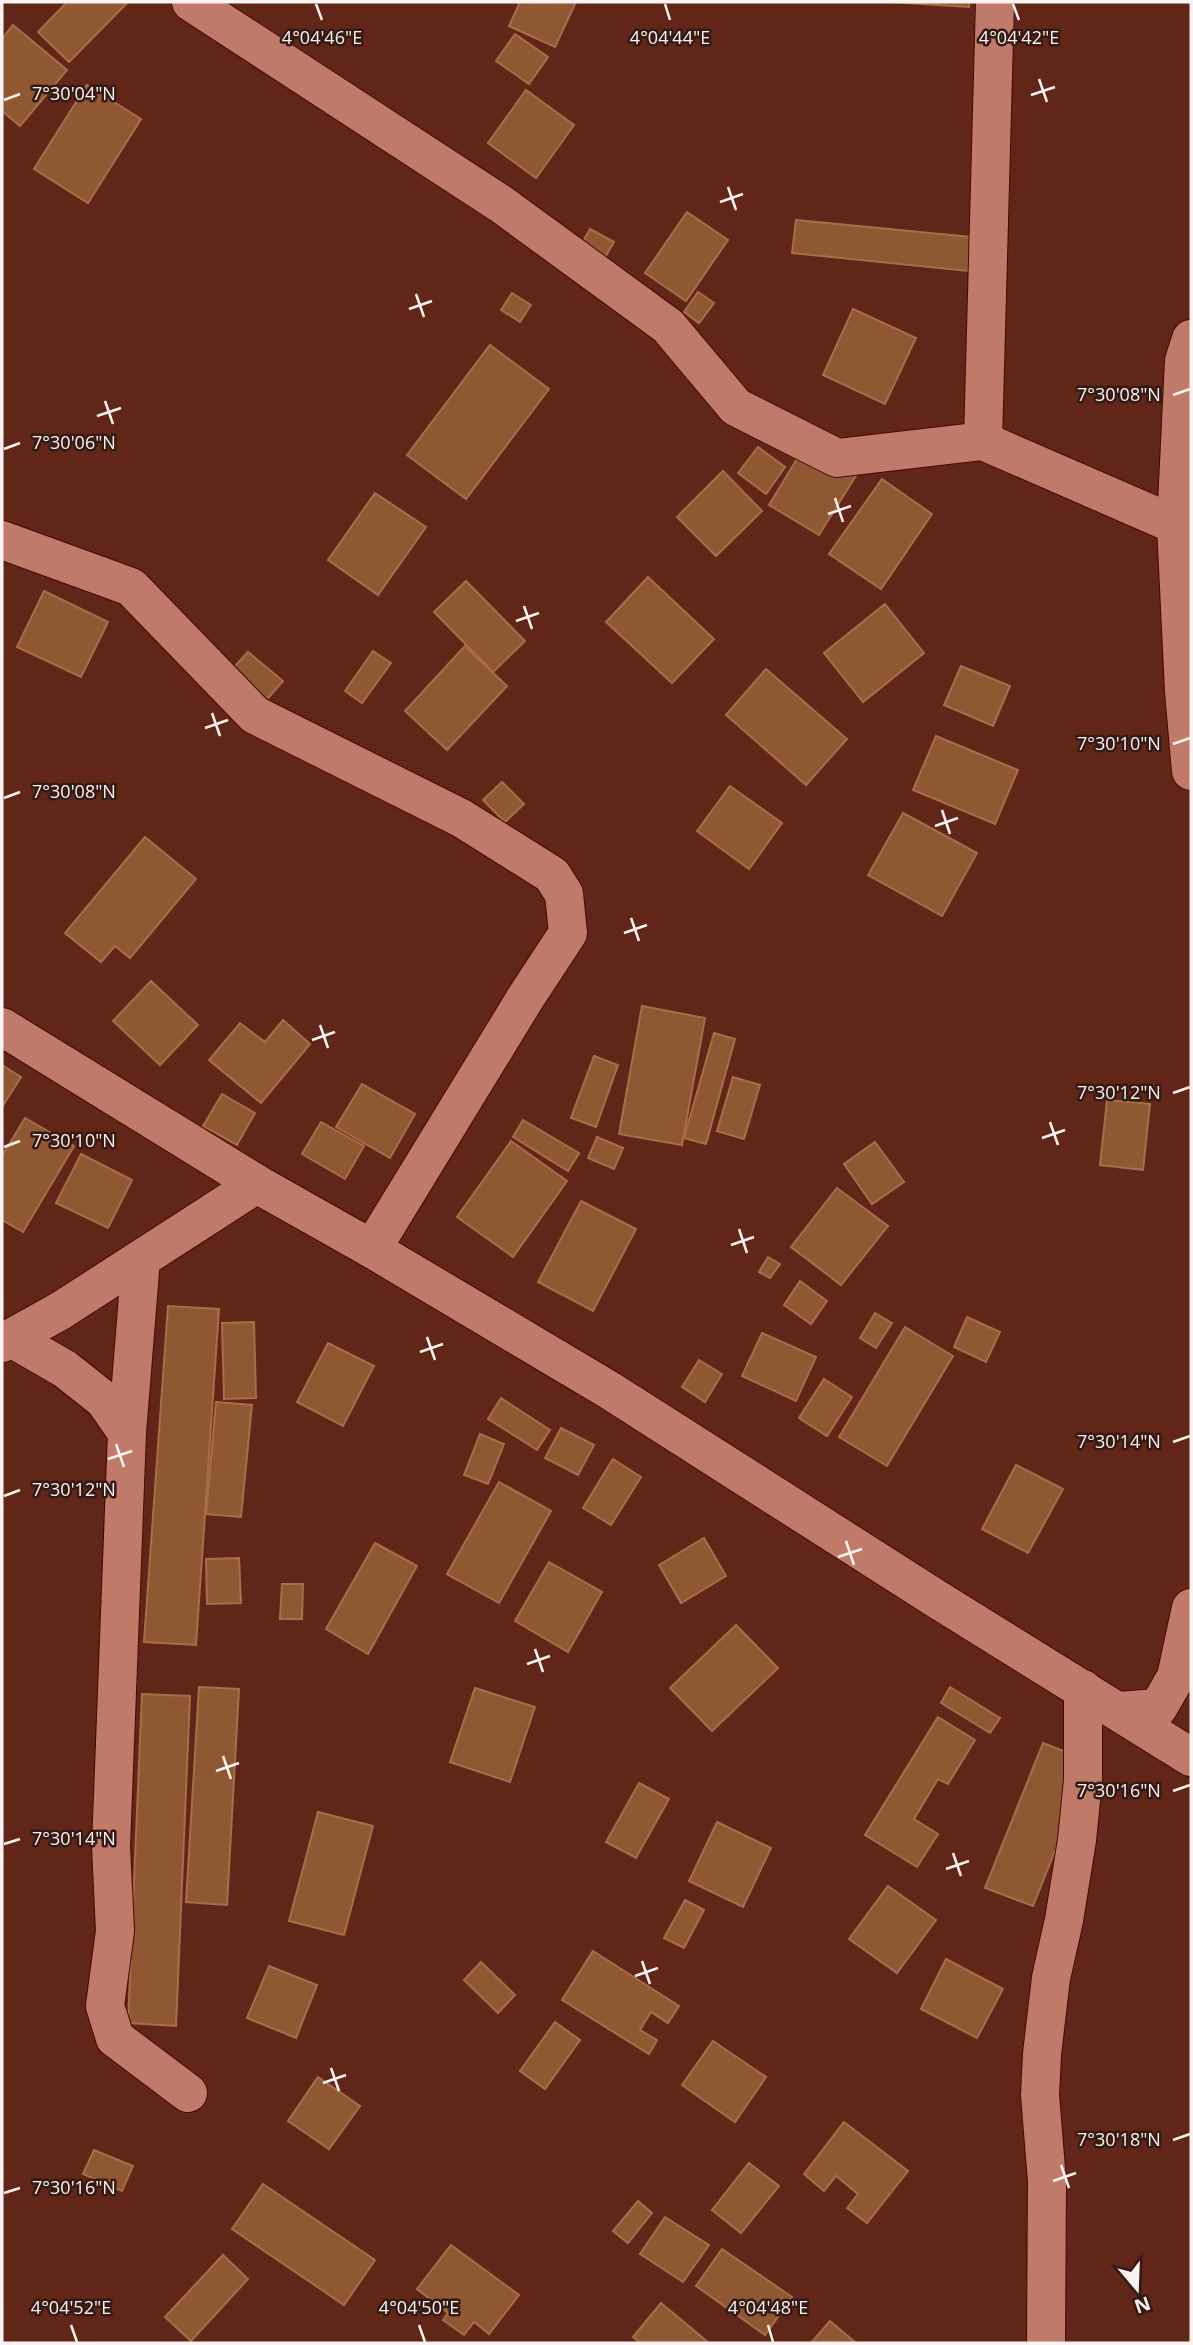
<svg xmlns="http://www.w3.org/2000/svg" width="1193" height="2345" font-family="'Open Sans',sans-serif">
  <style>
    .building { fill: #8f5732; stroke: #a86e49; stroke-width: 2 }
    .lines { fill: none; stroke-linecap: round; stroke-linejoin: round }
    .minor-casing { stroke: #440901; stroke-width: 40 }
    .minor { stroke: #bf7a6a; stroke-width: 38 }
    .ticks { fill: none; stroke: #fbf3f1; stroke-width: 2.5 }
    .ticks-label { font-size: 18px; text-anchor: middle; fill: #fbf3f1; stroke: #351a14; stroke-width: 5; stroke-linejoin: round; paint-order: stroke }
  </style>
  <rect width="100%" height="100%" fill="#622619"/>
  <g class="building">
    <polygon points="67,2 128,2 69,62 38,32"/>
    <polygon points="520,2 576,2 555,47 509,26"/>
    <polygon points="890,2 969,2 969,7"/>
    <polygon points="13,25 67,70 20,126 2,111 2,39"/>
    <polygon points="515,34 548,57 529,84 496,61"/>
    <polygon points="87,85 141,119 88,203 34,169"/>
    <polygon points="526,90 574,125 536,178 488,143"/>
    <polygon points="687,212 728,240 686,301 645,273"/>
    <polygon points="796,220 971,237 968,271 792,253"/>
    <polygon points="590,229 614,242 600,266 577,252"/>
    <polygon points="698,292 714,303 699,323 684,312"/>
    <polygon points="512,293 531,305 520,322 501,310"/>
    <polygon points="853,309 916,338 885,404 823,375"/>
    <polygon points="490,345 549,389 466,499 407,455"/>
    <polygon points="806,444 857,474 819,535 769,505"/>
    <polygon points="758,447 785,467 766,494 738,473"/>
    <polygon points="723,471 762,511 716,556 677,517"/>
    <polygon points="882,479 932,514 881,589 829,554"/>
    <polygon points="375,493 426,527 378,595 328,560"/>
    <polygon points="648,577 714,639 672,683 606,622"/>
    <polygon points="466,581 525,641 493,672 434,612"/>
    <polygon points="44,591 108,622 81,677 17,647"/>
    <polygon points="885,604 924,653 863,702 824,653"/>
    <polygon points="465,646 507,686 447,750 405,711"/>
    <polygon points="373,651 391,663 362,703 345,691"/>
    <polygon points="248,652 283,681 261,706 226,676"/>
    <polygon points="961,666 1010,686 993,726 944,705"/>
    <polygon points="766,669 847,739 806,785 726,715"/>
    <polygon points="936,736 1018,770 995,824 913,790"/>
    <polygon points="502,782 524,804 505,822 483,800"/>
    <polygon points="730,786 782,823 749,869 697,831"/>
    <polygon points="903,813 977,853 942,916 868,875"/>
    <polygon points="145,837 196,879 130,958 115,946 101,962 65,933"/>
    <polygon points="151,981 198,1025 160,1065 113,1021"/>
    <polygon points="642,1006 705,1018 682,1145 619,1134"/>
    <polygon points="283,1020 310,1044 261,1103 209,1060 240,1023 265,1042"/>
    <polygon points="714,1033 735,1039 706,1144 684,1138"/>
    <polygon points="594,1056 618,1065 596,1127 571,1118"/>
    <polygon points="2,1065 21,1077 2,1107"/>
    <polygon points="733,1077 760,1085 744,1139 717,1131"/>
    <polygon points="362,1084 415,1114 390,1158 336,1127"/>
    <polygon points="222,1094 255,1113 237,1145 203,1126"/>
    <polygon points="1107,1100 1150,1104 1143,1170 1100,1165"/>
    <polygon points="25,1118 74,1146 23,1232 2,1220 2,1156"/>
    <polygon points="523,1120 579,1153 568,1171 513,1137"/>
    <polygon points="321,1122 364,1146 345,1179 302,1154"/>
    <polygon points="597,1137 623,1148 614,1169 588,1158"/>
    <polygon points="511,1141 567,1181 513,1257 457,1217"/>
    <polygon points="875,1142 904,1182 872,1204 844,1164"/>
    <polygon points="81,1154 132,1180 108,1228 56,1203"/>
    <polygon points="837,1188 888,1226 841,1285 791,1247"/>
    <polygon points="581,1201 636,1229 593,1311 538,1282"/>
    <polygon points="768,1257 780,1264 770,1278 759,1272"/>
    <polygon points="800,1281 827,1301 811,1324 784,1305"/>
    <polygon points="168,1306 219,1309 196,1645 144,1642"/>
    <polygon points="875,1313 892,1323 876,1348 860,1338"/>
    <polygon points="967,1317 1000,1332 986,1362 954,1347"/>
    <polygon points="254,1322 256,1398 224,1399 222,1323"/>
    <polygon points="905,1327 953,1356 887,1466 839,1437"/>
    <polygon points="762,1333 816,1357 796,1401 742,1376"/>
    <polygon points="328,1343 374,1366 343,1426 297,1402"/>
    <polygon points="699,1360 722,1374 705,1402 682,1387"/>
    <polygon points="824,1379 852,1397 827,1436 799,1418"/>
    <polygon points="501,1398 550,1430 537,1450 488,1419"/>
    <polygon points="216,1402 252,1405 241,1517 206,1514"/>
    <polygon points="561,1428 594,1445 578,1475 545,1458"/>
    <polygon points="480,1434 504,1444 488,1484 464,1475"/>
    <polygon points="613,1459 641,1477 611,1525 583,1508"/>
    <polygon points="1016,1465 1063,1489 1028,1553 982,1529"/>
    <polygon points="499,1482 551,1511 499,1603 447,1574"/>
    <polygon points="704,1538 726,1576 681,1603 659,1565"/>
    <polygon points="375,1543 417,1566 368,1654 326,1629"/>
    <polygon points="239,1558 241,1603 207,1604 206,1559"/>
    <polygon points="549,1562 602,1592 568,1652 515,1621"/>
    <polygon points="282,1584 303,1584 302,1619 280,1619"/>
    <polygon points="736,1625 778,1668 712,1731 670,1688"/>
    <polygon points="199,1687 239,1689 227,1905 186,1902"/>
    <polygon points="950,1687 1000,1718 990,1733 941,1703"/>
    <polygon points="475,1688 535,1707 510,1782 450,1762"/>
    <polygon points="142,1694 190,1696 176,2026 128,2023"/>
    <polygon points="938,1717 975,1740 948,1784 938,1779 914,1819 938,1834 917,1867 865,1835"/>
    <polygon points="1043,1743 1076,1756 1078,1793 1033,1906 985,1888"/>
    <polygon points="639,1783 669,1799 636,1858 606,1842"/>
    <polygon points="318,1812 373,1826 344,1935 289,1921"/>
    <polygon points="717,1822 771,1848 743,1907 689,1881"/>
    <polygon points="888,1886 936,1920 897,1973 849,1939"/>
    <polygon points="685,1900 704,1910 684,1948 664,1938"/>
    <polygon points="593,1951 679,2006 668,2023 651,2012 640,2030 657,2040 649,2054 562,2000"/>
    <polygon points="946,1959 1003,1989 977,2038 921,2009"/>
    <polygon points="481,1962 515,1995 498,2013 464,1980"/>
    <polygon points="269,1966 317,1985 296,2038 247,2018"/>
    <polygon points="555,2022 580,2040 545,2089 520,2071"/>
    <polygon points="713,2041 766,2077 735,2122 682,2085"/>
    <polygon points="318,2077 360,2106 329,2149 288,2121"/>
    <polygon points="844,2122 908,2171 867,2223 847,2208 858,2194 836,2176 824,2191 804,2174"/>
    <polygon points="94,2150 133,2166 122,2191 83,2174"/>
    <polygon points="749,2163 779,2186 741,2233 712,2210"/>
    <polygon points="263,2184 375,2260 344,2305 232,2229"/>
    <polygon points="638,2201 652,2213 628,2243 613,2231"/>
    <polygon points="665,2217 709,2245 683,2282 640,2254"/>
    <polygon points="451,2245 519,2295 489,2334 474,2322 464,2335 443,2320 448,2313 417,2289"/>
    <polygon points="722,2249 792,2297 765,2335 696,2286"/>
    <polygon points="223,2255 248,2279 191,2341 165,2317"/>
    <polygon points="661,2303 709,2343 640,2343 633,2337"/>
    <polygon points="830,2321 856,2343 811,2343"/>
  </g>
  <g class="lines">
    <g class="minor-casing">
      <g id="minor">
        <polyline points="191,2 501,204 668,326 736,407 837,458 983,441 1176,525 1191,526"/>
        <polyline points="1191,339 1184,361 1176,525 1184,691 1191,771"/>
        <polyline points="983,441 995,2"/>
        <polyline points="2,540 131,587 255,715 461,818 552,875 564,894 568,933 526,997 372,1249"/>
        <polyline points="2,1027 257,1184"/>
        <polyline points="141,1259 127,1433 111,1846 115,1931 105,2006 115,2038 188,2093"/>
        <polyline points="11,1338 65,1369 104,1400 127,1433"/>
        <polyline points="2,1343 60,1311 257,1184 372,1249 609,1390 935,1598 1191,1757"/>
        <polyline points="1118,1711 1158,1708 1176,1677 1191,1608"/>
        <polyline points="1046,2343 1047,2181 1040,2095 1042,2054 1051,1978 1064,1920 1077,1840 1083,1780 1083,1689"/>
      </g>
    </g>
    <use href="#minor" class="minor"/>
  </g>
  <path class="ticks" d="M316,4L322,20M665,4L670,20M1013,4L1019,20M1039,79L1047,102M1031,95L1055,87M4,100L20,94M728,187L736,210M720,202L743,194M416,294L424,317M409,309L432,301M1173,395L1190,389M105,401L113,424M97,416L121,408M4,449L20,443M835,498L843,522M828,514L851,506M524,606L532,629M516,621L539,613M212,713L220,736M205,728L228,720M1173,744L1190,738M4,798L20,792M942,810L950,834M935,826L958,818M631,918L639,941M624,933L647,925M320,1025L328,1048M312,1040L335,1032M1173,1093L1190,1087M1050,1122L1058,1145M1042,1138L1065,1130M4,1147L20,1141M739,1229L747,1253M731,1245L754,1237M427,1337L435,1360M420,1352L443,1344M1173,1442L1190,1436M116,1444L124,1467M108,1459L132,1451M4,1496L20,1490M846,1541L854,1565M838,1557L862,1549M535,1649L543,1672M527,1664L550,1656M223,1756L231,1779M216,1771L239,1763M1173,1791L1190,1785M4,1844L20,1839M953,1853L961,1876M946,1869L969,1861M642,1961L650,1984M635,1976L658,1968M331,2068L339,2091M323,2083L346,2075M1173,2140L1190,2134M1061,2165L1069,2188M1053,2181L1076,2173M4,2193L20,2188M71,2325L77,2342M419,2325L425,2342M768,2325L773,2342"/>
  <g class="ticks-label">
    <text x="322" y="44">4°04'46"E</text>
    <text x="670" y="44">4°04'44"E</text>
    <text x="1019" y="44">4°04'42"E</text>
    <text x="74" y="100">7°30'04"N</text>
    <text x="1119" y="401">7°30'08"N</text>
    <text x="74" y="449">7°30'06"N</text>
    <text x="1119" y="750">7°30'10"N</text>
    <text x="74" y="798">7°30'08"N</text>
    <text x="1119" y="1099">7°30'12"N</text>
    <text x="74" y="1147">7°30'10"N</text>
    <text x="1119" y="1448">7°30'14"N</text>
    <text x="74" y="1496">7°30'12"N</text>
    <text x="1119" y="1797">7°30'16"N</text>
    <text x="74" y="1845">7°30'14"N</text>
    <text x="1119" y="2146">7°30'18"N</text>
    <text x="74" y="2194">7°30'16"N</text>
    <text x="71" y="2314">4°04'52"E</text>
    <text x="419" y="2314">4°04'50"E</text>
    <text x="768" y="2314">4°04'48"E</text>
  </g>
  <rect width="1193" height="2345" fill="none" stroke="#fbf3f1" stroke-width="7"/>
  <g transform="translate(1137 2289) rotate(161)" stroke="#351a14" stroke-width="5" paint-order="stroke">
  <path d="M0-5L12 26L0 18L-12 26Z" fill="#fbf3f1"/>
  <text y="-10" font-size="19" font-weight="bold" text-anchor="middle" fill="#fbf3f1">N</text>
  </g>
</svg>
